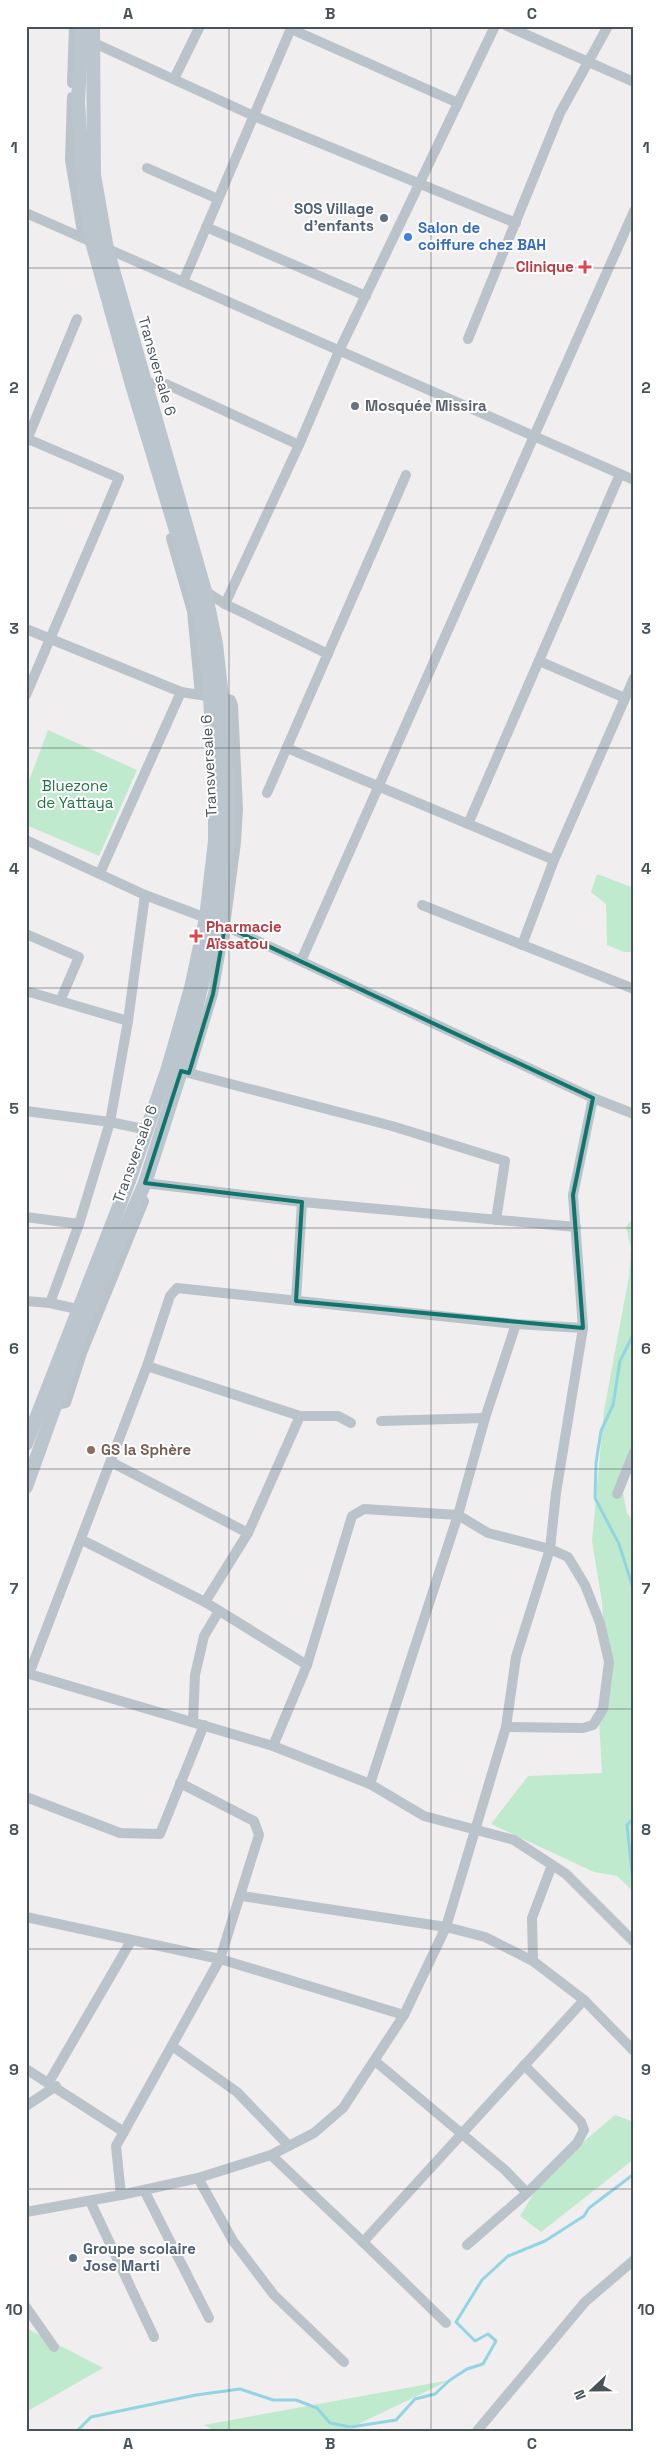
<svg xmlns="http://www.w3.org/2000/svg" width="660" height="2457" font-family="'Space Grotesk',sans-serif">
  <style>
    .green { fill: #c0eace }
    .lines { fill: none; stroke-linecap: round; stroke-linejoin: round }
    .stream { stroke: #91d5e2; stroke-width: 3 }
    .street { stroke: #bac3c9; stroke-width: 10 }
    .secondary { stroke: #bbc5ce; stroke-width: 14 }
    .marked { fill: none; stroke: #0f766e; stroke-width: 4; stroke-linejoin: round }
    .grid { fill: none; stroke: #485259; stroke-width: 1; stroke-opacity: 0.55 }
    .service-dot { fill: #5c6f8a; stroke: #fff; stroke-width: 2 }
    .shop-dot { fill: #3f7fe0; stroke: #fff; stroke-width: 2 }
    .health-dot { fill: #e0444e; stroke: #fff; stroke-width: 2 }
    .worship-dot { fill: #6b7280; stroke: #fff; stroke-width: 2 }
    .education-dot { fill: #8d6e63; stroke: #fff; stroke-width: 2 }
    .labels { text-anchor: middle; stroke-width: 4; stroke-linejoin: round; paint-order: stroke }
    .service-label { font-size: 15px; font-weight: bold; fill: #4e5e75; stroke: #fff; text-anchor: end }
    .shop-label { font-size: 15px; font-weight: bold; fill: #366cbe; stroke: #fff; text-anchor: start }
    .health-label { font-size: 15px; font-weight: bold; fill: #be3a42; stroke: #fff; text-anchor: end }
    .street-label { font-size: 15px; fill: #485259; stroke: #fff }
    .worship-label { font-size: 15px; font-weight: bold; fill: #5b616d; stroke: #fff; text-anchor: start }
    .park-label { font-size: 15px; fill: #207345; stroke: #fff }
    .education-label { font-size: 15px; font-weight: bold; fill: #785e54; stroke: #fff; text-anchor: start }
    .neatline { fill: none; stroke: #485259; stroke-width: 2 }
    .grid-label { font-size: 16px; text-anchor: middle; font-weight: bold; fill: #485259 }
  </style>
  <rect width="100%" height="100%" fill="#f0eeee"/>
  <g class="green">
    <polygon points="48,730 137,770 99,856 26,825 26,789"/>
    <polygon points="597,874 634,888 634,952 624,952 607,945 606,904 591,892"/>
    <polygon points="634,1217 634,1445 623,1493 627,1513 634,1522 634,1892 617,1876 594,1872 491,1824 528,1776 602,1773 599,1720 606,1665 602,1602 592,1541 604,1411 629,1276 631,1248 626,1227"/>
    <polygon points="615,2115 634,2122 634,2159 541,2232 520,2216 539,2185 562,2160"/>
    <polygon points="26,2328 103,2368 26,2412"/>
    <polygon points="450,2380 344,2431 215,2431 204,2425"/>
  </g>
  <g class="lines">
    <g class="stream">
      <polyline points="634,1225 634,1230"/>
      <polyline points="634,1333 620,1361 613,1405 601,1431 596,1463 595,1498 619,1544 634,1591"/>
      <polyline points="634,1818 627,1825 634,1891"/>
      <polyline points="77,2431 91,2417 196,2395 240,2389 273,2400 296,2400 317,2408 330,2423 351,2427 396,2420 415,2399 435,2394 450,2380 467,2369 483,2364 496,2341 488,2334 475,2341 456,2322 482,2280 508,2256 545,2241 584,2216 589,2208 634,2174"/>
    </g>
    <g class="street">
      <polyline points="507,26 634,82"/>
      <polyline points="291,29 458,103"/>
      <polyline points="92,42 254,116 516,223"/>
      <polyline points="174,79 200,26"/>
      <polyline points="72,83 74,26"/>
      <polyline points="72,97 70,160 83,238"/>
      <polyline points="147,168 218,199"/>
      <polyline points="26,213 634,480"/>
      <polyline points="206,227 366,296"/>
      <polyline points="183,282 292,26"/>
      <polyline points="468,339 560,113 608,26"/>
      <polyline points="144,383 166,384 299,445"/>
      <polyline points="26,442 77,319"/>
      <polyline points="171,538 192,611 200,695"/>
      <polyline points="205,591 225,604 299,445 339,351 495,26"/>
      <polyline points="225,604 328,654"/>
      <polyline points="26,629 181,692 207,696"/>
      <polyline points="539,661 625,698"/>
      <polyline points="26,695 119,478 28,439"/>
      <polyline points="287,748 554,860"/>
      <polyline points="267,793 406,475"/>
      <polyline points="468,824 620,474"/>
      <polyline points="26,840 145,895 217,922 593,1098 634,1114"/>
      <polyline points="100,873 181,692"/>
      <polyline points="422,905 634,989"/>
      <polyline points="26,934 79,957 60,1001"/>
      <polyline points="522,945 554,860 634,678"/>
      <polyline points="301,961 634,211"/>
      <polyline points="26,991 128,1021"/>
      <polyline points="181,1071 392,1126 505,1161 496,1220"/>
      <polyline points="189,1073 213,994 225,926 236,842 238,809 233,705 231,700 222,698"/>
      <polyline points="26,1111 110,1122 148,1130"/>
      <polyline points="145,1183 302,1202 576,1227"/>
      <polyline points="26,1217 79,1224"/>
      <polyline points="26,1301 50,1303 77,1309"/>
      <polyline points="296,1301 302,1202"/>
      <polyline points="50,1303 79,1224 110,1122 128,1021 145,895"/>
      <polyline points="147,1366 300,1416 248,1533 205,1602"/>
      <polyline points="54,1406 66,1403 82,1353 144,1201"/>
      <polyline points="300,1416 338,1416 351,1423"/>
      <polyline points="381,1421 485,1418"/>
      <polyline points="111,1462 248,1533"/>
      <polyline points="617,1494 634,1452"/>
      <polyline points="82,1540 205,1602 307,1665"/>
      <polyline points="26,1673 273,1746 370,1784 424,1816 514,1840 566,1874 634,1942"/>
      <polyline points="29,1674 147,1366 170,1296 177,1288 516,1324 583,1328"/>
      <polyline points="193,1722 195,1675 204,1636 219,1611"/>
      <polyline points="273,1746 307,1665 352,1516 364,1509 458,1515 488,1533 550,1549 568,1557 585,1585 600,1623 609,1662 603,1709 593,1725 583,1728 506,1727"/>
      <polyline points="370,1784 458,1515 485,1418 516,1324"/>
      <polyline points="26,1797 120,1833 160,1834 204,1725"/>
      <polyline points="242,1896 446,1927 485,1937 533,1961 584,2000 634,2051"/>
      <polyline points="26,1917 220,1959 404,2015"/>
      <polyline points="533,1961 532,1918 552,1865"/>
      <polyline points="172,2046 237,2092 289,2146"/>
      <polyline points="375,2061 505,2170 527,2193"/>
      <polyline points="26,2069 124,2132"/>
      <polyline points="49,2082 131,1941"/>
      <polyline points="26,2106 56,2086"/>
      <polyline points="271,2155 363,2242 446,2323"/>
      <polyline points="198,2178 233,2241 274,2295 344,2362"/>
      <polyline points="144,2190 209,2318"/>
      <polyline points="121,2195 116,2146 220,1959 259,1835 254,1821 180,1783"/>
      <polyline points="90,2201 154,2337"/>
      <polyline points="26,2212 121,2195 198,2178 271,2155 314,2133 343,2108 404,2015 446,1927 506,1727 516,1657 550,1549 556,1493 583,1328 573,1195 593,1098"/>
      <polyline points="363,2242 584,2000"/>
      <polyline points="467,2245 527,2193 577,2143 584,2130 581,2122 524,2065"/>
      <polyline points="26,2307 54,2347"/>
      <polyline points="477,2431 585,2302 634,2260"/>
    </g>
    <g class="secondary">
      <polyline points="26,1444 129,1181 168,1068 191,988 206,918 215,841 215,789 210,696 205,643 194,590 132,385 92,242 83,178 78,102 82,26"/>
      <polyline points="26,1487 92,1303 145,1183 181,1071 217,922 227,841 228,809 222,698 216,644 205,591 107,249 94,175 93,26"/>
    </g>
  </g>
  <path class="marked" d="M225,926L593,1098L573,1195L583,1328L296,1301L302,1202L145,1183L181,1071L189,1073L213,994Z"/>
  <path class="grid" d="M229,26V2431M431,26V2431M26,268H634M26,508H634M26,748H634M26,988H634M26,1228H634M26,1469H634M26,1709H634M26,1949H634M26,2189H634"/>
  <g class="service-dot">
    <circle cx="384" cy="218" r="5"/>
    <circle cx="73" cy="2258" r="5"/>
  </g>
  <circle class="shop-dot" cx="408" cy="237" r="5"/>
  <g class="health-dot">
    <path d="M582.5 259.5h5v5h5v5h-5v5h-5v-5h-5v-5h5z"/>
    <path d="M193.5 928.5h5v5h5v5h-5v5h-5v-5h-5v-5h5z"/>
  </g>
  <circle class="worship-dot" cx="355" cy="406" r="5"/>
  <circle class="education-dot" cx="91" cy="1450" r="5"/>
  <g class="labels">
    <g class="service-label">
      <text x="374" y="214">SOS Village<tspan x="374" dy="17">d'enfants</tspan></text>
      <text x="83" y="2254" text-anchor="start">Groupe scolaire<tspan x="83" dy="17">Jose Marti</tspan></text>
    </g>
    <g class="shop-label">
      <text x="418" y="233">Salon de<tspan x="418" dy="17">coiffure chez BAH</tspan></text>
    </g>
    <g class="health-label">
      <text x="574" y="272">Clinique</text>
      <text x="206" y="932" text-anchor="start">Pharmacie<tspan x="206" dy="17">Aïssatou</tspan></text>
    </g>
    <g class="street-label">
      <text transform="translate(157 366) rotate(74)" y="5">Transversale 6</text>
      <text transform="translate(209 766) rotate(-93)" y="5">Transversale 6</text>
      <text transform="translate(135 1154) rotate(-70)" y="5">Transversale 6</text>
    </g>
    <g class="worship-label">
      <text x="365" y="411">Mosquée Missira</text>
    </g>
    <g class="park-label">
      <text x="75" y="791">Bluezone<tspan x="75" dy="17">de Yattaya</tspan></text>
    </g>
    <g class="education-label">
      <text x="101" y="1455">GS la Sphère</text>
    </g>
  </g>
  <rect width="660" height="2457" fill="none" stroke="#ffffff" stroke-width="55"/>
  <g transform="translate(592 2390) rotate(248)" stroke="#ffffff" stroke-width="4" paint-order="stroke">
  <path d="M0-4L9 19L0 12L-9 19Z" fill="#485259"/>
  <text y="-8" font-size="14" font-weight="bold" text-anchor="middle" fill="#485259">N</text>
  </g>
  <rect x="28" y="28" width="604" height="2402" class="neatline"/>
  <g class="grid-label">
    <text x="128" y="19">A</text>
    <text x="330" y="19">B</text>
    <text x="532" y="19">C</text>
    <text x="14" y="153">1</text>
    <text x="646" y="153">1</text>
    <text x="14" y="393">2</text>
    <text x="646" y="393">2</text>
    <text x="14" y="634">3</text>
    <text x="646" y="634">3</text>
    <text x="14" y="874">4</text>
    <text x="646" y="874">4</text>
    <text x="14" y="1114">5</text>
    <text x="646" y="1114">5</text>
    <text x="14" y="1354">6</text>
    <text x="646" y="1354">6</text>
    <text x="14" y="1594">7</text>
    <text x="646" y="1594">7</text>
    <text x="14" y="1835">8</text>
    <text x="646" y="1835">8</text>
    <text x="14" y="2075">9</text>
    <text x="646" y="2075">9</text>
    <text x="14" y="2315">10</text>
    <text x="646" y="2315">10</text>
    <text x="128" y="2449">A</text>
    <text x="330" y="2449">B</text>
    <text x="532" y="2449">C</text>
  </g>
</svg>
